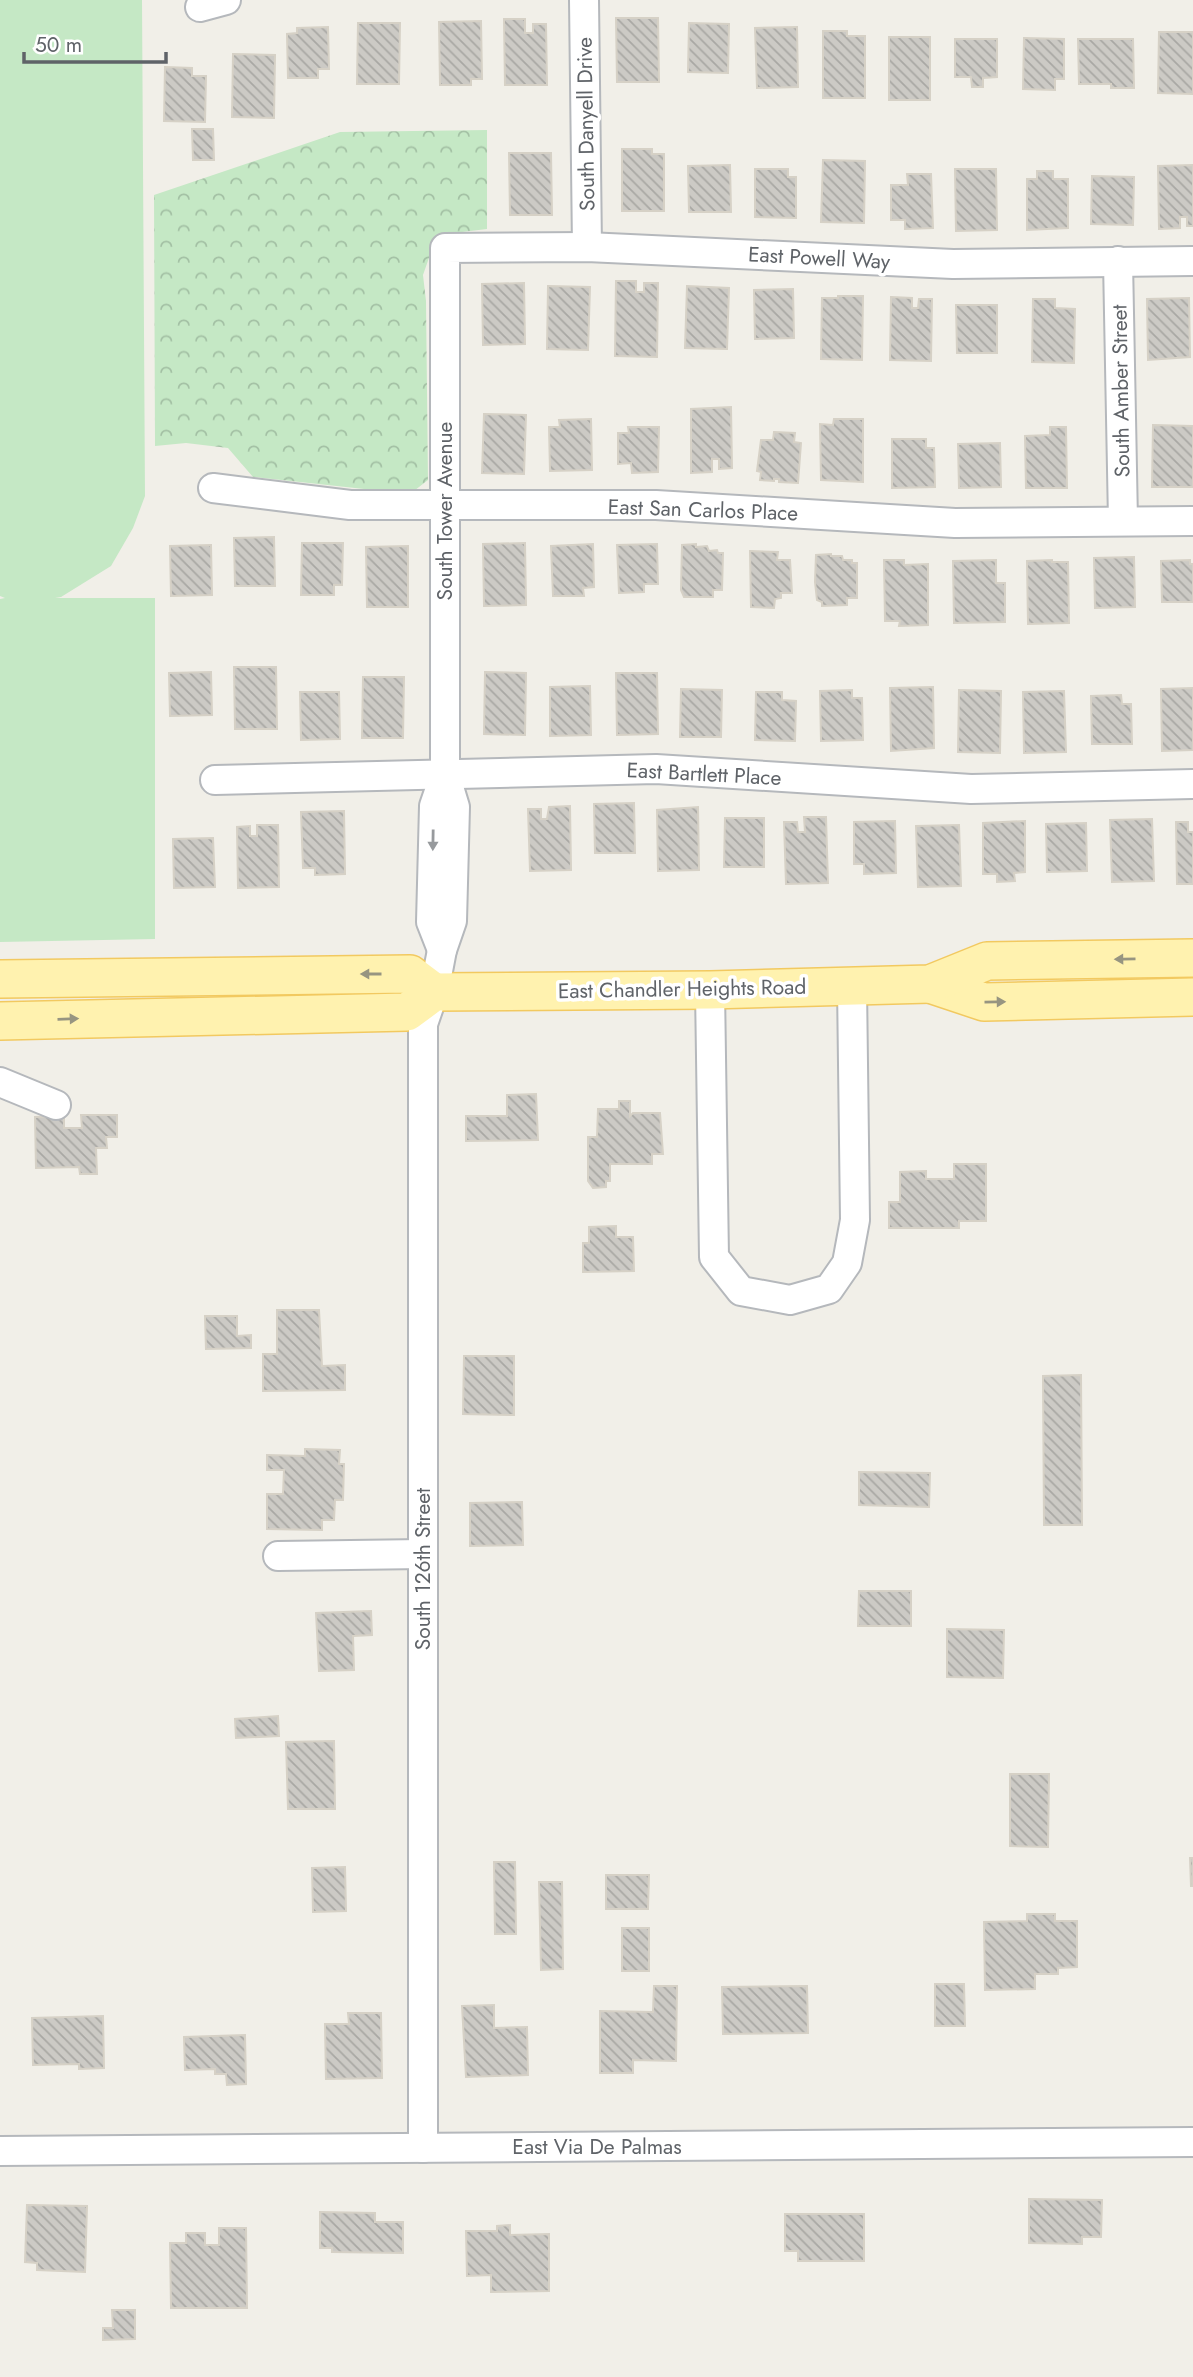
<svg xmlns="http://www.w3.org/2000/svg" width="1193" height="2377" font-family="Jost,sans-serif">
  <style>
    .park { fill: url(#park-crowns) }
    .pitch { fill: #c5e8c5 }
    .building { fill: url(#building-back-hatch); stroke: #d6d1c6; stroke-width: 2 }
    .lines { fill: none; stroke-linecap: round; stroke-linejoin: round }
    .minor-casing { stroke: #b5b8bc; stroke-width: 32 }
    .major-casing { stroke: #f2c960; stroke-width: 40 }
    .minor { stroke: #fff; stroke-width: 28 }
    .major { stroke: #fff2af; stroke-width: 37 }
    .oneway { fill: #979a9d }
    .oneway2 { fill: #979581 }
    .labels { text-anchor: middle; stroke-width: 7; stroke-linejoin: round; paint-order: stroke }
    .street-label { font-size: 21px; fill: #5f6368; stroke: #fff }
  </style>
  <defs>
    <pattern id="park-crowns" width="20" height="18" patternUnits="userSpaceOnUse" patternTransform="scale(1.75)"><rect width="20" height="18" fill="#c5e8c5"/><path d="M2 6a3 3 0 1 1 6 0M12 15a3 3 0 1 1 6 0" fill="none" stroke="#a3c0a4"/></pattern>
    <pattern id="building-back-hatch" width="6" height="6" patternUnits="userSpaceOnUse" patternTransform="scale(1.75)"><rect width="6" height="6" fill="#cccac5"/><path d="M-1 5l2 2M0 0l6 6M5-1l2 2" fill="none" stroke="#a9a8a4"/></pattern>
  </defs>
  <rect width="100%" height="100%" fill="#f1efe8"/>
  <polygon class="park" points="487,130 487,229 437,235 423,275 426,301 428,480 410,494 253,477 228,448 186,443 155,446 154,195 340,132"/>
  <polygon class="pitch" points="0,0 142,0 145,496 133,528 111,566 61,597 55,598 155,598 155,939 0,942 0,599 5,598 0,596"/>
  <g class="building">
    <polygon points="616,18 658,18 659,82 617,82"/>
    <polygon points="504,19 525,19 525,33 533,33 533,24 546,24 547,85 505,85"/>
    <polygon points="481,21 482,79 471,79 471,85 440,85 439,22"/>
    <polygon points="358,23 400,23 399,84 357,84"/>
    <polygon points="689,23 729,24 728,73 688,72"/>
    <polygon points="328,27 329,69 318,69 318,78 288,78 287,34 297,33 297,28"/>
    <polygon points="797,27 798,87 757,88 755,28"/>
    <polygon points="823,31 847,31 847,36 865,36 865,98 823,98"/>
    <polygon points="1159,32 1193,32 1193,94 1158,93"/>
    <rect x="889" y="37" width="41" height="63"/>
    <polygon points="1024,38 1064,39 1064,79 1055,79 1055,90 1023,89"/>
    <polygon points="955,39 997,39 997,77 983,78 983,87 972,87 971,77 955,77"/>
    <polygon points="1078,39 1133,39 1134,88 1111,88 1111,84 1079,84"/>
    <polygon points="233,54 275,55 274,118 232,117"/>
    <polygon points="165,67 192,68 192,76 206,76 205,122 164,121"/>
    <polygon points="192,129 213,129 214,160 193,160"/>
    <polygon points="622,149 652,149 652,154 664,154 664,211 622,211"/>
    <polygon points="509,153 551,153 552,215 510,215"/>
    <polygon points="823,160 865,161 864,223 821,222"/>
    <polygon points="730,165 731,212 689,212 688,166"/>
    <polygon points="1193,165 1193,226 1187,226 1187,217 1180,217 1180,228 1159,229 1158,166"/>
    <polygon points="755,169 788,169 788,177 796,177 796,218 755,217"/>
    <polygon points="955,169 996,169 997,230 956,231"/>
    <polygon points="1037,171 1053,171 1053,179 1068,179 1068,228 1027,230 1027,179 1037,179"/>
    <polygon points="907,174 931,174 933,228 905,229 905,220 891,220 891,185 908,185"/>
    <polygon points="1092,176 1134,177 1133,225 1091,224"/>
    <polygon points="616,281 636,281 636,292 644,292 644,283 658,283 657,357 615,356"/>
    <polygon points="524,283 525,344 483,345 482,284"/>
    <polygon points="548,286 590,287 588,350 547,349"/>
    <polygon points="687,286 729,288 727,349 685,348"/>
    <polygon points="793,289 794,338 755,339 754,290"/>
    <polygon points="838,296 863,296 862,360 821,359 822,298 838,298"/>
    <polygon points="891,297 912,298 912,308 918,308 919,299 932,299 931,361 890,360"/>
    <polygon points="1189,298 1190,357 1148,360 1147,299"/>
    <polygon points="1033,299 1055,299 1055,308 1075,309 1074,363 1032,362"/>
    <polygon points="956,305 997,305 997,353 957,353"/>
    <polygon points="731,407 732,468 719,469 719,459 712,459 712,472 691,473 691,409"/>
    <polygon points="484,414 526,415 524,474 482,473"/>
    <polygon points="591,419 592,470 550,471 549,427 560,427 559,420"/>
    <polygon points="834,419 863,419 863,482 821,480 820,424 833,425"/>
    <polygon points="1153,425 1193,426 1193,487 1152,487"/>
    <polygon points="628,427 659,427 658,472 632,473 631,463 618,464 618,433 629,433"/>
    <polygon points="1050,427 1066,427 1067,488 1026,488 1025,436 1050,435"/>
    <polygon points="774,432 795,433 794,442 801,443 798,483 779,482 779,479 774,479 774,481 760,480 761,472 757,471 761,440 773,440"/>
    <polygon points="892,439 926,439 926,448 934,448 935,487 892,488"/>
    <polygon points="1000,443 1001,487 959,488 958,444"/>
    <polygon points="274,537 275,586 235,586 234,538"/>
    <polygon points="302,543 343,543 342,585 334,585 334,595 301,595"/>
    <polygon points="525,543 526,605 484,606 483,544"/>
    <polygon points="593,544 594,587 583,588 584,596 553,596 551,546"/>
    <polygon points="657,544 658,584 644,584 644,592 619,593 617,545"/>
    <polygon points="696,544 696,547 707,546 709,551 717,550 718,553 723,553 722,590 713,590 713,597 684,597 681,590 682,545"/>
    <polygon points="211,545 212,595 171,596 170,546"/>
    <polygon points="408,546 408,607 367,607 366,547"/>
    <polygon points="750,551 778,552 777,560 790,560 792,593 781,593 781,598 775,599 774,608 751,607"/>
    <polygon points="831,554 831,556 842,556 843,560 852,560 852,563 857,563 857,598 847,598 847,605 822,606 822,602 817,600 815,582 816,555"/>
    <polygon points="1134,557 1135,607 1095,608 1094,558"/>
    <polygon points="884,560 904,560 904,565 928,564 928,625 899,626 900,621 885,621"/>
    <polygon points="996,560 996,583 1005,583 1005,622 954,623 953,561"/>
    <polygon points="1052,560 1052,562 1068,562 1069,623 1028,624 1027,561"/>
    <polygon points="1190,560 1190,564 1193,564 1193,602 1162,602 1161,561"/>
    <polygon points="234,667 276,667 277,729 235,729"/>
    <polygon points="211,672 212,715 170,716 169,673"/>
    <polygon points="485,672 526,673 525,735 484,734"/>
    <polygon points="616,673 657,673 658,734 617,735"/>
    <polygon points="363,677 404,677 403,738 362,738"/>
    <polygon points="590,686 591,735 550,736 550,687"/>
    <polygon points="933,687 934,748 891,751 890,688"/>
    <polygon points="1193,688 1193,750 1162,751 1161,689"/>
    <polygon points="681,689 722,690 721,737 680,737"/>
    <polygon points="852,690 852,698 862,698 863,740 821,741 820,691"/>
    <polygon points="959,690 1001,691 1000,753 958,752"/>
    <polygon points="1064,691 1066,752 1024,753 1023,692"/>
    <polygon points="300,692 339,692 340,739 301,740"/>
    <polygon points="756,692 782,692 782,700 796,701 795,741 755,740"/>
    <polygon points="1121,695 1122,704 1131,704 1132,744 1092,744 1091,696"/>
    <polygon points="634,803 635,853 595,853 594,804"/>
    <polygon points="570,806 571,870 530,871 528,809 541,809 541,819 547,819 549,807"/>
    <polygon points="698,807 699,870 658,871 657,810"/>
    <polygon points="344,811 345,874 315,875 315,868 303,868 301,812"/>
    <polygon points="804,817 826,817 828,883 786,884 784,822 797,822 798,832 805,832"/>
    <polygon points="725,818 764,818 764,867 724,867"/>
    <polygon points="1152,819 1154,881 1112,882 1110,820"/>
    <polygon points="895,821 896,873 864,874 864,864 854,864 854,822"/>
    <polygon points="1025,821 1025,872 1014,873 1015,881 997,882 997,874 983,874 983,823"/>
    <polygon points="1176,822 1188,822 1188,832 1193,832 1193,884 1177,884"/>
    <polygon points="1086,823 1087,871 1047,872 1046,824"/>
    <polygon points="257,825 278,825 279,887 238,888 237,827 250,826 250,836 257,836"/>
    <polygon points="959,825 961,886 918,887 916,826"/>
    <polygon points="213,838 215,887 174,888 173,839"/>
    <polygon points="536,1094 538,1140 466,1141 466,1116 507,1116 507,1095"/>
    <polygon points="619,1101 630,1101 630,1116 633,1113 660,1113 663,1154 652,1154 652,1164 610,1164 610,1181 606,1181 606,1187 593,1188 588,1181 588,1137 597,1137 598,1109 619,1109"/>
    <polygon points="81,1115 117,1115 117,1137 106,1137 107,1148 96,1148 97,1174 80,1174 79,1167 36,1168 35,1117 64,1116 64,1128 82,1128"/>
    <polygon points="954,1164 986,1164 986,1221 959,1221 959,1228 889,1228 889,1202 900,1202 900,1172 926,1171 926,1179 954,1179"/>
    <polygon points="616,1226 616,1237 633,1237 634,1271 583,1272 583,1243 589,1243 589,1227"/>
    <polygon points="277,1310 319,1310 322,1366 345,1365 345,1390 263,1391 263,1354 277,1354"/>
    <polygon points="205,1316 237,1316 237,1336 251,1335 251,1348 206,1349"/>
    <polygon points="464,1356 514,1356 514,1415 463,1414"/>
    <polygon points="1081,1375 1082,1525 1044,1525 1043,1376"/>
    <polygon points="305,1449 340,1450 339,1464 344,1464 343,1500 335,1500 334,1520 322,1520 322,1530 267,1529 267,1494 283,1494 284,1470 267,1470 267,1455 305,1456"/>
    <polygon points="859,1472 930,1473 929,1507 859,1505"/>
    <polygon points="522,1502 523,1545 470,1546 470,1503"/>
    <polygon points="859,1591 911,1591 911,1626 858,1626"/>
    <polygon points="371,1611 372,1635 353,1636 354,1670 319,1671 316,1613"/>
    <polygon points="947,1629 1004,1630 1003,1678 947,1677"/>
    <polygon points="278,1716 279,1736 236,1738 235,1719"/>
    <polygon points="334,1741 335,1809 288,1809 286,1742"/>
    <polygon points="1010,1774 1049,1774 1048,1847 1010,1846"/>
    <polygon points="1190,1858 1193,1858 1193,1886 1191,1886"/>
    <polygon points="494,1862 515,1862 516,1934 495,1934"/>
    <polygon points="345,1867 346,1911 313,1912 312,1868"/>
    <polygon points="606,1875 649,1875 648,1909 606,1909"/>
    <polygon points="539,1882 562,1882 563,1969 541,1970"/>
    <polygon points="1027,1914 1055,1914 1055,1921 1077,1921 1077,1967 1058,1968 1058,1974 1035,1974 1035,1989 985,1990 984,1922 1027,1921"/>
    <rect x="622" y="1928" width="27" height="43"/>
    <polygon points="935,1984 964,1984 965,2026 935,2026"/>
    <polygon points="654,1986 677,1986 676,2061 633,2060 633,2073 600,2073 600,2011 653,2012"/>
    <polygon points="807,1986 808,2033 723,2034 722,1987"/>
    <polygon points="494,2005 494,2028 527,2027 528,2075 466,2077 462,2006"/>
    <polygon points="348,2013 381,2013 382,2078 326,2079 325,2024 349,2024"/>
    <polygon points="103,2016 104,2068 79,2069 79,2064 33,2065 32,2018"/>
    <polygon points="245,2035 246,2084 227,2085 226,2074 215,2074 215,2069 185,2070 184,2037"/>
    <polygon points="1029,2199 1102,2200 1101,2237 1082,2237 1082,2244 1029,2243"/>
    <polygon points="27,2205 87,2206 85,2272 37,2270 37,2263 25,2262"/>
    <polygon points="320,2212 375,2213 375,2222 403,2222 403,2253 332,2252 332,2248 320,2248"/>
    <polygon points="785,2214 864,2214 864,2261 798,2261 798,2251 785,2251"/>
    <polygon points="510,2225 510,2235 549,2234 549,2291 491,2292 491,2275 467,2276 466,2231 497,2231 497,2226"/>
    <polygon points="219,2228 246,2228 247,2308 171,2308 170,2243 186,2243 186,2233 205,2233 205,2245 219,2245"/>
    <polygon points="112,2310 135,2310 135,2339 103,2340 103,2328 113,2328"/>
  </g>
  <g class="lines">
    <g class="minor-casing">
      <g id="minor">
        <polyline points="584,0 587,247"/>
        <polyline points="200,7 226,0"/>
        <polyline points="1118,261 1123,521"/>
        <polyline points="213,488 350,505 656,505 955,523 1193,521"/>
        <polyline points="215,780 656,769 971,789 1193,784"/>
        <polyline points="442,950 431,922 434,806 445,774"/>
        <polyline points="710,990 714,1257 741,1291 790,1300 829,1289 847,1263 855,1220 852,986"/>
        <polyline points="0,1082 56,1105"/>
        <polyline points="278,1556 423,1554"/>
        <polyline points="423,2148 423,1024 434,992 442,950 452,921 455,807 445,774 445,248 587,247 953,264 1193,261"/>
        <polyline points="0,2151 1193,2142"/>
      </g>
    </g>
    <g class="major-casing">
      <g id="major">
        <polyline points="0,979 410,974 434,992"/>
        <polyline points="930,984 984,1002 1193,997"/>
        <polyline points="0,1021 407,1012 434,992 710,990 930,984 987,961 1193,958"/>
      </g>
    </g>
    <use href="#minor" class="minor"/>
    <use href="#major" class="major"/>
  </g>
  <defs><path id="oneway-solid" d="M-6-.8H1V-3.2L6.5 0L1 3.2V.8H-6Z" transform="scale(1.75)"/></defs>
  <use class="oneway" href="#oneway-solid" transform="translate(433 840) rotate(91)"/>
  <g class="oneway2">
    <use href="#oneway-solid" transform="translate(1125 959) rotate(179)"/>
    <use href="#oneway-solid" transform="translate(371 974) rotate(180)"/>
    <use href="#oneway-solid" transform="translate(995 1002) rotate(-1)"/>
    <use href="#oneway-solid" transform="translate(68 1019) rotate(-2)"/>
  </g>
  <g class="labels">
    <g class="street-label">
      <text transform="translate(586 124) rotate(-91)" y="7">South Danyell Drive</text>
      <text transform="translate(819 258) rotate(3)" y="7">East Powell Way</text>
      <text transform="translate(1121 391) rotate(-91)" y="7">South Amber Street</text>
      <text transform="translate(703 510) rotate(2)" y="7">East San Carlos Place</text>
      <text transform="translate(445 511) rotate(-90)" y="7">South Tower Avenue</text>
      <text transform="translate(704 774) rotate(3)" y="7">East Bartlett Place</text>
      <text transform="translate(682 989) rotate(-1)" y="7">East Chandler Heights Road</text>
      <text transform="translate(423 1569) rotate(-90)" y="7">South 126th Street</text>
      <text x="597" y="2154">East Via De Palmas</text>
    </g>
  </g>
  <path d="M24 52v10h142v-10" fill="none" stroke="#5f6368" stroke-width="3.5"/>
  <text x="35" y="52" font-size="21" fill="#5f6368" stroke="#ffffff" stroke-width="5" paint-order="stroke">50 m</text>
</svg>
